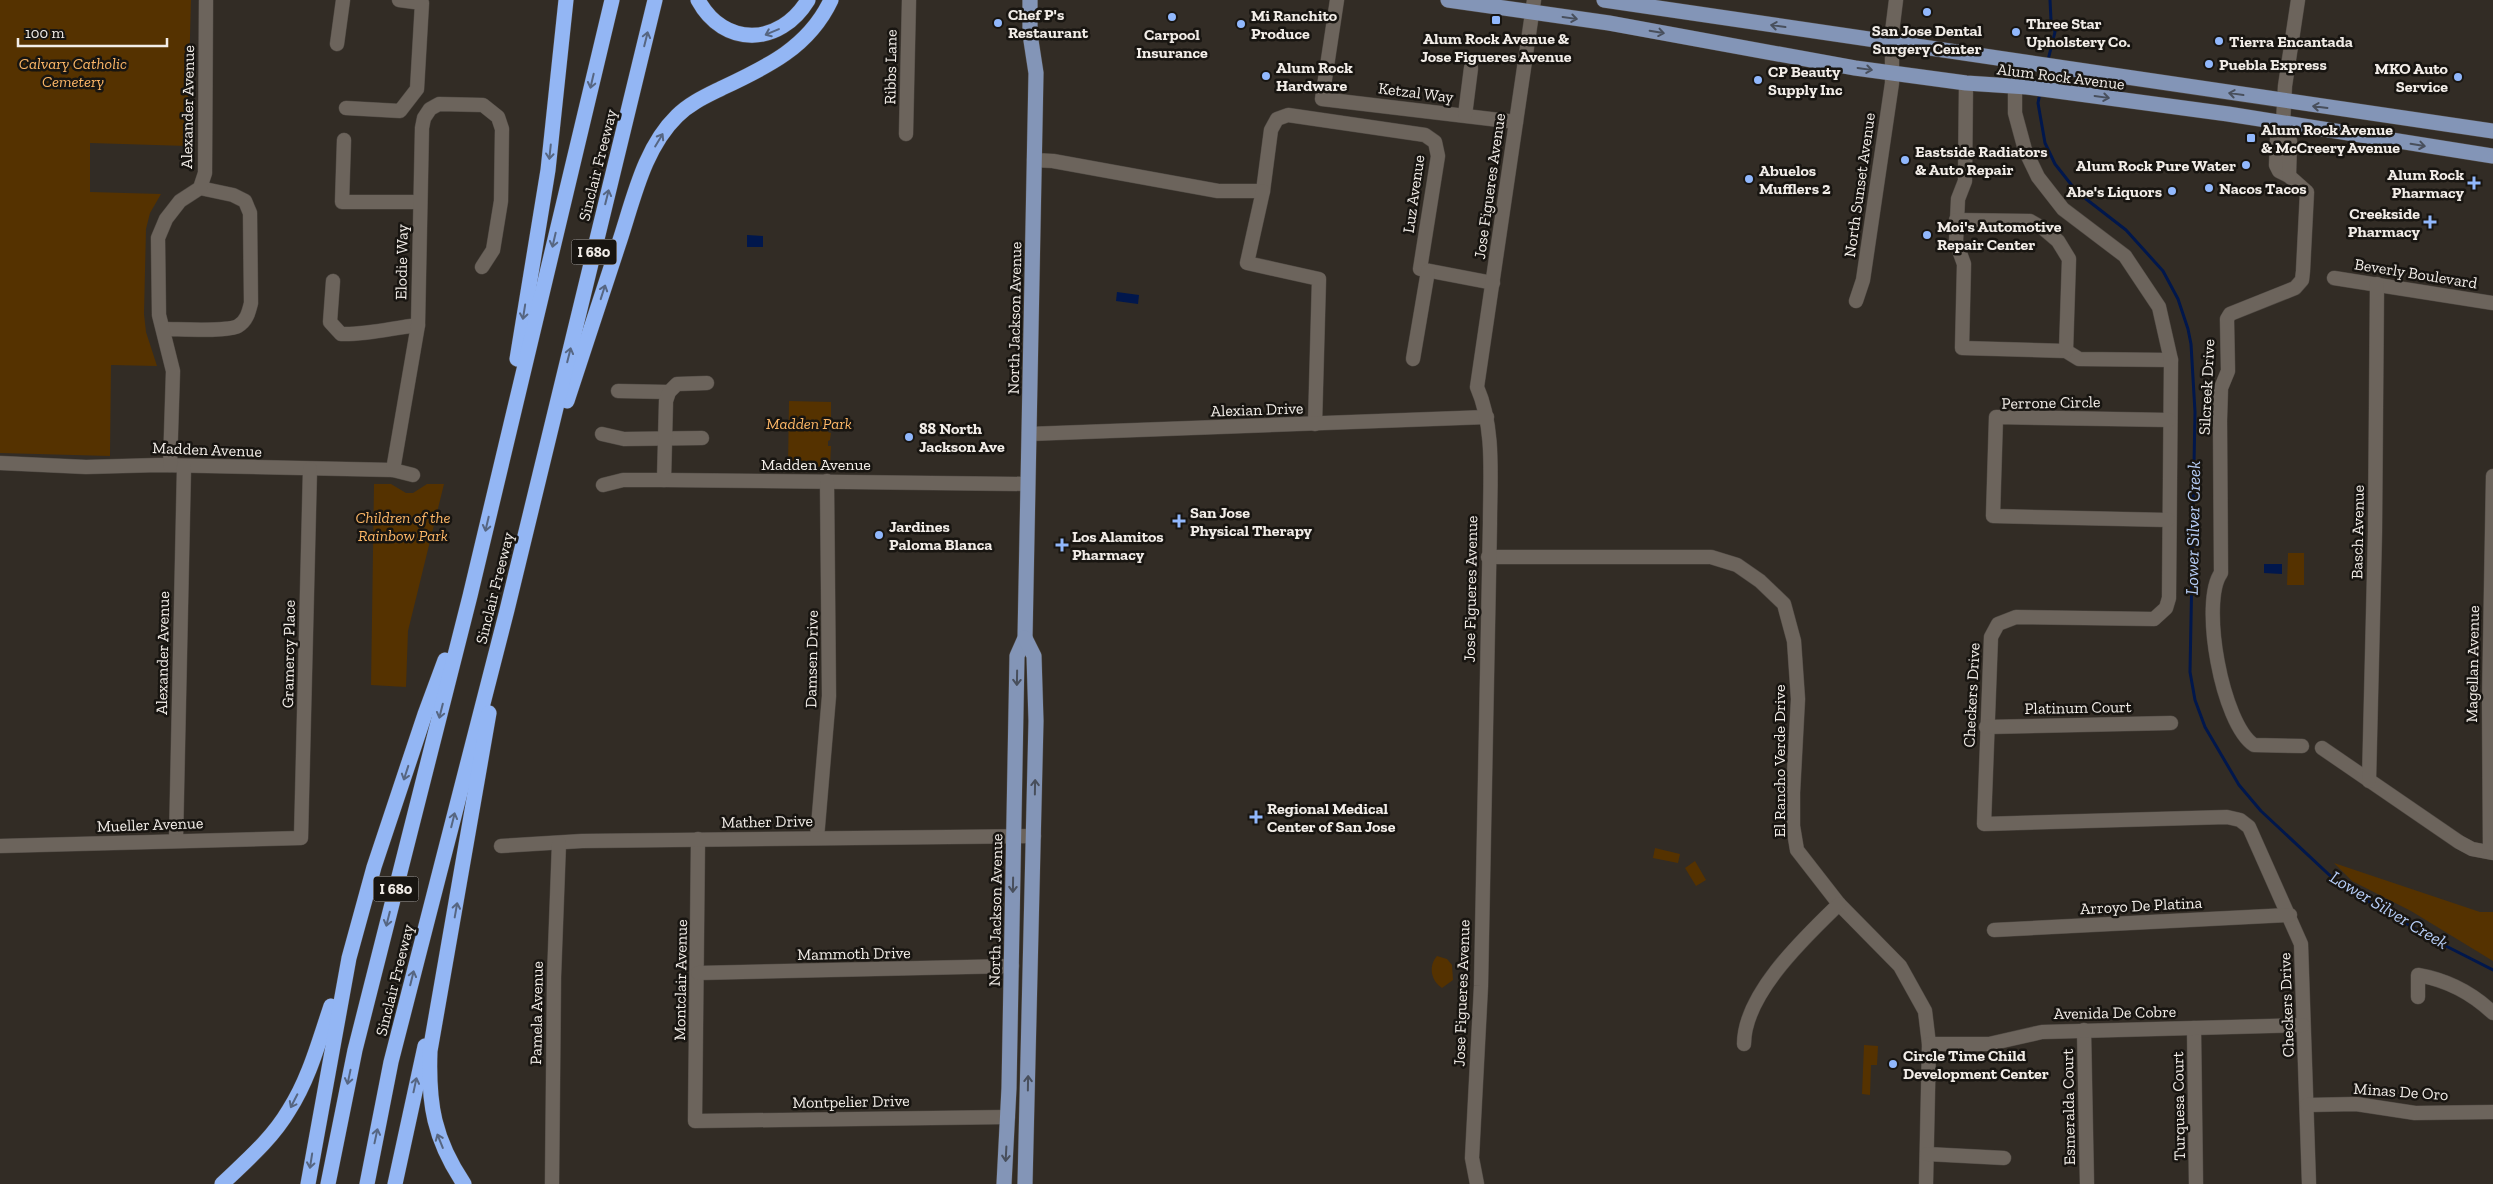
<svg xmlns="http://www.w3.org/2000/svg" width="2493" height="1184" font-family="'Zilla Slab',serif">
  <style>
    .green { fill: #553200 }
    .water { fill: #01174c }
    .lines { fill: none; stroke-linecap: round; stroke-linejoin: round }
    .stream { stroke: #01174c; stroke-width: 3 }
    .minor-casing { stroke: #4e4842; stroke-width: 15 }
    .major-casing { stroke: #4e4842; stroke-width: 16 }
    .highway-casing { stroke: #4e4842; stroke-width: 16 }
    .minor { stroke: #6c645c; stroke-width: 14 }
    .major { stroke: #8395b7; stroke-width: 15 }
    .highway { stroke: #93b6f4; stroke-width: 15 }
    .oneway { stroke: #484f5c }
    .oneway2 { stroke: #566682 }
    .poi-dot { fill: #91b8fd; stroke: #181511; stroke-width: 2 }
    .labels { text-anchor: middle; stroke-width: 5; stroke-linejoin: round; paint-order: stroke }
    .shield { fill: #181511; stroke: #b1aca8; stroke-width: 1 }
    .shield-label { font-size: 15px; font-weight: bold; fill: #f2ede8 }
    .poi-label { font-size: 16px; font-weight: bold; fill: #f2ede8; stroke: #181511; text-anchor: start }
    .park-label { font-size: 16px; font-style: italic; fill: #fdb767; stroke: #181511 }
    .street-label { font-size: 16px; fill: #f2ede8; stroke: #181511 }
    .water-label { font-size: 18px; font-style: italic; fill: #b6cdf6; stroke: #181511 }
  </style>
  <rect width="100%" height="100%" fill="#322c25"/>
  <g class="green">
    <polygon points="0,0 191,0 187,146 90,143 90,192 161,194 150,213 146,229 144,314 146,332 157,366 111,365 110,456 0,453"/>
    <polygon points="789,401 831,402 831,418 828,418 828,424 831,424 831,427 828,427 828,432 831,433 830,440 828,441 828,446 831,446 830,467 788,467"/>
    <polygon points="374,484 391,484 406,493 413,493 427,484 444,484 408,631 406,687 371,685"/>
    <polygon points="2288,553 2304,553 2304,585 2287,585"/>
    <polygon points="1655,848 1680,854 1678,863 1653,858"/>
    <polygon points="1695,861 1706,880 1696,886 1685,868"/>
    <polygon points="2334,863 2480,912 2493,912 2493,961 2411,911 2352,881"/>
    <path d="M1437,956L1447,959L1452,965L1453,980L1442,988C1431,981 1428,966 1437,956Z"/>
    <polygon points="1864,1045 1878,1046 1877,1065 1871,1065 1870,1095 1862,1094"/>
  </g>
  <g class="water">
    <polygon points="747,235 763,236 763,247 747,247"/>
    <polygon points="1117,292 1139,295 1138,304 1116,301"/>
    <polygon points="2264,564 2282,564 2282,574 2264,573"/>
  </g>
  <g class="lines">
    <g class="stream">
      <polyline points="2048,60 2055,32 2051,20 2050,0"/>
      <polyline points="2042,85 2046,69"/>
      <polyline points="2040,93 2038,103 2045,143 2055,164 2077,192 2126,230 2163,271 2178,299 2188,329 2191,344 2195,412 2190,672 2195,700 2205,727 2239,785 2261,811 2340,885 2438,942 2493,970"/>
    </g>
    <g class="minor-casing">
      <g id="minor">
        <polyline points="1337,0 1322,99 1516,122"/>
        <path d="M2298,0L2285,86L2283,123L2277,138L2276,165L2279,171L2289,176L2307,192L2303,271L2302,280L2295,288L2230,314L2227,319L2228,371L2221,388L2220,420L2221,573C2200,602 2222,724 2254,745L2302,746"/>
        <polyline points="337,44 343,0"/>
        <polyline points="1966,83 1965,181 1958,199 1956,242 1964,264 1962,348 2066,351 2079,359 2171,360"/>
        <polyline points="2015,86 2015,113 2025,150 2038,177 2063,209 2125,256 2159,307 2171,360 2169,598 2166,608 2154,619 2016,617 1998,624 1991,637 1984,824 2227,817 2240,820 2249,827 2301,944 2309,1184"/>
        <polyline points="346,108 400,111 417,89 422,3 399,0"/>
        <polyline points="1465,115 1471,68"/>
        <polyline points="2283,123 2290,141 2289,176"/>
        <polyline points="906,134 909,0"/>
        <polyline points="344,140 342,202 419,202"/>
        <polyline points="1034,160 1053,161 1218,191 1263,191 1271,130 1277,119 1288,115 1425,135 1435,142 1438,156 1420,269 1493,283"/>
        <polyline points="1263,191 1247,263 1319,279 1315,424"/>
        <polyline points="1956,220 2030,221 2044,229 2058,241 2069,259 2066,351"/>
        <polyline points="2334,278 2493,303"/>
        <path d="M333,281L330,322L341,334C367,335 392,328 418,325"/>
        <polyline points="1856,301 1863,280 1892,83 1892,32 1896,0"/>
        <path d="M164,329C180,329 227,332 238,326C247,321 249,311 251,303L250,213L245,201L233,195L200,188"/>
        <polyline points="1413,359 1428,271"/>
        <polyline points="618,391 669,392"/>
        <polyline points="602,434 624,439 702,438"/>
        <polyline points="1029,434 1487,417"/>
        <polyline points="0,463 86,467 159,465 393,470 413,475"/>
        <polyline points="170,465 173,371 159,315 158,238 166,219 180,201 200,188 205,173 206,0"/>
        <polyline points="393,470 418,325 422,128 424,118 430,109 439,104 483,105 498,117 502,129 501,201 493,250 482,267"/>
        <polyline points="664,480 666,401 669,392 677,384 707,383"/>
        <polyline points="603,485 623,480 664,480 1028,484"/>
        <polyline points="2168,520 1993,516 1996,417 2169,420"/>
        <polyline points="1488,557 1711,557 1737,565 1760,581 1784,604 1794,641 1798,699 1793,793 1793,826 1797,850 1839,904 1900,966 1925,1011 1929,1044 1926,1184"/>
        <polyline points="1986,727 2171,723"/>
        <polyline points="2322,748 2459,842 2472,849 2493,853"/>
        <polyline points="2369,781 2375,532 2377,284"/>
        <polyline points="817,838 829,696 827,481"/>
        <polyline points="698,839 695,1121 1008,1117"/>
        <polyline points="176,840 184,467"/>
        <polyline points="0,846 301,838 310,469"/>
        <polyline points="501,846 582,841 1034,836"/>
        <polyline points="2490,852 2489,702 2493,476"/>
        <polyline points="1994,930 2290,915"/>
        <polyline points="698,973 1012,966"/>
        <path d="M2418,997V975C2447,980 2472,993 2493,1013"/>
        <polyline points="2194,1028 2196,1184"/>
        <polyline points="2084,1030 2087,1184"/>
        <path d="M1744,1044C1744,994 1805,937 1839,904"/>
        <polyline points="1929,1044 1989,1044 2042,1032 2303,1025"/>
        <polyline points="2307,1105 2356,1104 2415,1113 2493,1112"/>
        <polyline points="1927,1154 2004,1158"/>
        <polyline points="552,1184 554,977 559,843"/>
        <path d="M1477,1184L1472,1158L1481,986L1490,523C1490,478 1495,428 1477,387L1534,0"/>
      </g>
    </g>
    <g class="major-casing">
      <g id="major">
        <polyline points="1448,0 1609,23 1855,68 1966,83 2027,87 2228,114 2493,156"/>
        <polyline points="1604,0 2493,131"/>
        <polyline points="1004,1184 1009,1088 1017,656 1025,638 1036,73 1030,34 1030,0"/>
        <polyline points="1025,1184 1036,721 1034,656 1025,638"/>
      </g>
    </g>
    <g class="highway-casing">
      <g id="highway">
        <path d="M698,0C724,48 780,46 808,0"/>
        <polyline points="517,359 548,170 566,0"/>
        <path d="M567,401C584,349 601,298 618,246C633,202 643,149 677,116C690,103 706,96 722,88C767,67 809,47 831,0"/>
        <path d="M222,1184C246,1161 272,1139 289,1110C309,1079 319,1041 331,1006"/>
        <polyline points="308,1184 349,958 374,867 425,714 445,660"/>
        <polyline points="328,1184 355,1050 470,596 612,0"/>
        <polyline points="367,1184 391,1062 507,610 655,0"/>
        <polyline points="395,1184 425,1046"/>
        <path d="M464,1184C434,1139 428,1104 430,1051L489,713"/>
      </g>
    </g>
    <use href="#minor" class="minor"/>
    <use href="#major" class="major"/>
    <use href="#highway" class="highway"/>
  </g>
  <defs><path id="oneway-shaft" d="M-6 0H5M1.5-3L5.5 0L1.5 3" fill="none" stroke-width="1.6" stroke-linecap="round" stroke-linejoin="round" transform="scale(1.25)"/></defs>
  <g class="oneway">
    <use href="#oneway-shaft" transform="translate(1570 18) rotate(8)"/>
    <use href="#oneway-shaft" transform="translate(1778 26) rotate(-172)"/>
    <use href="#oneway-shaft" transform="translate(1657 32) rotate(10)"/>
    <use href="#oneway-shaft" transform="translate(1865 69) rotate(8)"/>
    <use href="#oneway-shaft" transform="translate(2236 94) rotate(-172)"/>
    <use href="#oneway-shaft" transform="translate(2102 97) rotate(8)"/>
    <use href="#oneway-shaft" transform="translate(2320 107) rotate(-173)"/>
    <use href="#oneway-shaft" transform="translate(2418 145) rotate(9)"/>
    <use href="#oneway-shaft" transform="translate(1017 678) rotate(91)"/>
    <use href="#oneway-shaft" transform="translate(1035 787) rotate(-89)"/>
    <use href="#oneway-shaft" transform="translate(1013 885) rotate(91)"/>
    <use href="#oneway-shaft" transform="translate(1028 1083) rotate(-89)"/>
    <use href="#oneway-shaft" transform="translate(1006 1154) rotate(93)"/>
  </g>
  <g class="oneway2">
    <use href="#oneway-shaft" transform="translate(772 32) rotate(157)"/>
    <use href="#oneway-shaft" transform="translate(646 39) rotate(-76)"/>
    <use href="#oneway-shaft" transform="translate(592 81) rotate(103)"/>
    <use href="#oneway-shaft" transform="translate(659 140) rotate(-59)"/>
    <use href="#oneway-shaft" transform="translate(550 152) rotate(96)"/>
    <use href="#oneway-shaft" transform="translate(607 197) rotate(-76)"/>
    <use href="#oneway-shaft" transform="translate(554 240) rotate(103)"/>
    <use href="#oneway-shaft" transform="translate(603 292) rotate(-72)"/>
    <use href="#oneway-shaft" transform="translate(524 312) rotate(99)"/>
    <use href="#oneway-shaft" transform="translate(569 355) rotate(-76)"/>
    <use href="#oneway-shaft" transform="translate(487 524) rotate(103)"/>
    <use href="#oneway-shaft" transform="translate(441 711) rotate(104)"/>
    <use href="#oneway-shaft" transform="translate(406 773) rotate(108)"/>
    <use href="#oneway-shaft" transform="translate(453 820) rotate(-76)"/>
    <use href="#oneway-shaft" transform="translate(456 910) rotate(-80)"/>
    <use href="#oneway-shaft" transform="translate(388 919) rotate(104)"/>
    <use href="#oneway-shaft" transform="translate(412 978) rotate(-76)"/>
    <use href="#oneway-shaft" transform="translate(349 1077) rotate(102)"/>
    <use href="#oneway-shaft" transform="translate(415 1085) rotate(-78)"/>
    <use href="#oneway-shaft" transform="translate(294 1101) rotate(117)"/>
    <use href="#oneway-shaft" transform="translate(376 1136) rotate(-78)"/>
    <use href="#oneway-shaft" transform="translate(440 1141) rotate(-112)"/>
    <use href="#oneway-shaft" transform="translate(311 1161) rotate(99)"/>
  </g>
  <g class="poi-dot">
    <circle cx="1927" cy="12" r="5"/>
    <circle cx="1172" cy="17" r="5"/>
    <rect x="1491" y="15" width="10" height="10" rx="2.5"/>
    <circle cx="998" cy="23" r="5"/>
    <circle cx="1241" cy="24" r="5"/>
    <circle cx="2016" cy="32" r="5"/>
    <circle cx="2219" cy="41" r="5"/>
    <circle cx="2209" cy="64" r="5"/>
    <circle cx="1266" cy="76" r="5"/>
    <circle cx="2458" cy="77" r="5"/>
    <circle cx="1758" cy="80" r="5"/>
    <rect x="2246" y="133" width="10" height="10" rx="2.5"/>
    <circle cx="1905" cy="160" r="5"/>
    <circle cx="2246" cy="165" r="5"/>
    <circle cx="1749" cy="179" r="5"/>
    <path d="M2471.5 175.5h5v5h5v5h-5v5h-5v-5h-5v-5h5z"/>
    <circle cx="2209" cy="188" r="5"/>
    <circle cx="2172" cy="191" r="5"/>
    <path d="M2427.5 214.5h5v5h5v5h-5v5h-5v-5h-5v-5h5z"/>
    <circle cx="1927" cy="235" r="5"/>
    <circle cx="909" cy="437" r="5"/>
    <path d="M1176.5 513.5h5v5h5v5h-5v5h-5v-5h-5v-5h5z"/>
    <circle cx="879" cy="535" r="5"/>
    <path d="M1059.5 537.5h5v5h5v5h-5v5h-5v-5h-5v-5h5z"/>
    <path d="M1253.5 809.5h5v5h5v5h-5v5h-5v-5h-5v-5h5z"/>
    <circle cx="1893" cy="1064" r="5"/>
  </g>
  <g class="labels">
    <g class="shield">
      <rect x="571.5" y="239.5" width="45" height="25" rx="4"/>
      <rect x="373.5" y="876.5" width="45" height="25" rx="4"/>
    </g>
    <g class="shield-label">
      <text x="594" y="257">I 680</text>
      <text x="396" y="894">I 680</text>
    </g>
    <g class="poi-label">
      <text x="1008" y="20">Chef P's<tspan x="1008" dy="18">Restaurant</tspan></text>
      <text x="1251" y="21">Mi Ranchito<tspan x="1251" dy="18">Produce</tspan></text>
      <text x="2026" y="29">Three Star<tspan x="2026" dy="18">Upholstery Co.</tspan></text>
      <text x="1927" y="36" text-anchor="middle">San Jose Dental<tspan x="1927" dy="18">Surgery Center</tspan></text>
      <text x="1172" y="40" text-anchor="middle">Carpool<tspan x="1172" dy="18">Insurance</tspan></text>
      <text x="1496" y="44" text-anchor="middle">Alum Rock Avenue &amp;<tspan x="1496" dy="18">Jose Figueres Avenue</tspan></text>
      <text x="2229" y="47">Tierra Encantada</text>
      <text x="2219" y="70">Puebla Express</text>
      <text x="1276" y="73">Alum Rock<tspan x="1276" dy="18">Hardware</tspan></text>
      <text x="2448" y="74" text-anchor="end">MKO Auto<tspan x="2448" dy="18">Service</tspan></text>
      <text x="1768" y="77">CP Beauty<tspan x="1768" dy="18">Supply Inc</tspan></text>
      <text x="2261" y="135">Alum Rock Avenue<tspan x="2261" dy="18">&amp; McCreery Avenue</tspan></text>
      <text x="1915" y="157">Eastside Radiators<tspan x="1915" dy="18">&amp; Auto Repair</tspan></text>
      <text x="2236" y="171" text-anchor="end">Alum Rock Pure Water</text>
      <text x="1759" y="176">Abuelos<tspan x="1759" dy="18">Mufflers 2</tspan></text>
      <text x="2464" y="180" text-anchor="end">Alum Rock<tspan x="2464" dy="18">Pharmacy</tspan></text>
      <text x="2219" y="194">Nacos Tacos</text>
      <text x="2162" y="197" text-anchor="end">Abe's Liquors</text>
      <text x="2420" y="219" text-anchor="end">Creekside<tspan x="2420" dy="18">Pharmacy</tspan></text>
      <text x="1937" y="232">Moi's Automotive<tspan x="1937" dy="18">Repair Center</tspan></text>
      <text x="919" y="434">88 North<tspan x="919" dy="18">Jackson Ave</tspan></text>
      <text x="1190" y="518">San Jose<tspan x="1190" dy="18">Physical Therapy</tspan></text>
      <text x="889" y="532">Jardines<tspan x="889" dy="18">Paloma Blanca</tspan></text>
      <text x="1072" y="542">Los Alamitos<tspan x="1072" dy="18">Pharmacy</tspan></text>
      <text x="1267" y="814">Regional Medical<tspan x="1267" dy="18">Center of San Jose</tspan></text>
      <text x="1903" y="1061">Circle Time Child<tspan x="1903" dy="18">Development Center</tspan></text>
    </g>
    <g class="park-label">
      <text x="73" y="69">Calvary Catholic<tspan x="73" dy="18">Cemetery</tspan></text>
      <text x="809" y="429">Madden Park</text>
      <text x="403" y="523">Children of the<tspan x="403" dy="18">Rainbow Park</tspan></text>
    </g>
    <g class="street-label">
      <text transform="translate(890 67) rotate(-89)" y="6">Ribbs Lane</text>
      <text transform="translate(2061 76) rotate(7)" y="6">Alum Rock Avenue</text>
      <text transform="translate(1416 92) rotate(7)" y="6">Ketzal Way</text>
      <text transform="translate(187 107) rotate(-89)" y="6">Alexander Avenue</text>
      <text transform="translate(597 165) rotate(-76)" y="6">Sinclair Freeway</text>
      <text transform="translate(1859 185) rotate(-82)" y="6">North Sunset Avenue</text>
      <text transform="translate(1489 186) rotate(-82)" y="6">Jose Figueres Avenue</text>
      <text transform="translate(1413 194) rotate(-82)" y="6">Luz Avenue</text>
      <text transform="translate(401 262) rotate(-89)" y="6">Elodie Way</text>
      <text transform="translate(2416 273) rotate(9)" y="6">Beverly Boulevard</text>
      <text transform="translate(1014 318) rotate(-89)" y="6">North Jackson Avenue</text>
      <text transform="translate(2206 387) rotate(-87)" y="6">Silcreek Drive</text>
      <text transform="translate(2051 402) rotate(-1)" y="6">Perrone Circle</text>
      <text transform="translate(1257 409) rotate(-2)" y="6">Alexian Drive</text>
      <text transform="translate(207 449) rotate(2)" y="6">Madden Avenue</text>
      <text x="816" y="470">Madden Avenue</text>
      <text transform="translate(2357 532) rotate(-89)" y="6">Basch Avenue</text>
      <text transform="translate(494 588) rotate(-76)" y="6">Sinclair Freeway</text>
      <text transform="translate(1470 589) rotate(-89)" y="6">Jose Figueres Avenue</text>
      <text transform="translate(162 653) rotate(-89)" y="6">Alexander Avenue</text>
      <text transform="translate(288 654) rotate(-89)" y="6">Gramercy Place</text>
      <text transform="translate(811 659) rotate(-89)" y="6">Damsen Drive</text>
      <text transform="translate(2472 664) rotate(-89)" y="6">Magellan Avenue</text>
      <text transform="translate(1971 695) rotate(-87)" y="6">Checkers Drive</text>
      <text transform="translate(2078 707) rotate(-1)" y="6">Platinum Court</text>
      <text transform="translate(1779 761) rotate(-90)" y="6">El Rancho Verde Drive</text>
      <text transform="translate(767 821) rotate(-1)" y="6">Mather Drive</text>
      <text transform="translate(150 824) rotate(-2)" y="6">Mueller Avenue</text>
      <text transform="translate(2141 905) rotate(-3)" y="6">Arroyo De Platina</text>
      <text transform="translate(995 910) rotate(-89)" y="6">North Jackson Avenue</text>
      <text transform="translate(854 953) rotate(-1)" y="6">Mammoth Drive</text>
      <text transform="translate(394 980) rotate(-76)" y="6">Sinclair Freeway</text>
      <text transform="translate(680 980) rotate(-89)" y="6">Montclair Avenue</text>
      <text transform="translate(1461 993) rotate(-88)" y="6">Jose Figueres Avenue</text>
      <text transform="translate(2286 1005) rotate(-92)" y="6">Checkers Drive</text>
      <text transform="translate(2115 1012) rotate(-1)" y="6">Avenida De Cobre</text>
      <text transform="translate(536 1013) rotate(-89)" y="6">Pamela Avenue</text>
      <text transform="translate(2401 1091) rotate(4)" y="6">Minas De Oro</text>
      <text transform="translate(851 1101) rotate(-1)" y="6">Montpelier Drive</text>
      <text transform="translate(2178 1106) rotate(-91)" y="6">Turquesa Court</text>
      <text transform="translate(2068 1107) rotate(-91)" y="6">Esmeralda Court</text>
    </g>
    <g class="water-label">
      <text transform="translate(2193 528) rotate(-89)" y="6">Lower Silver Creek</text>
      <text transform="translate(2389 910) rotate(31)" y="6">Lower Silver Creek</text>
    </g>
  </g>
  <path d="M18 38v8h149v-8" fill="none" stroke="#f2ede8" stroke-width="2.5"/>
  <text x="25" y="38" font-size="15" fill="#f2ede8" stroke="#181511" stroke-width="4" paint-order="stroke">100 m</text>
</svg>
